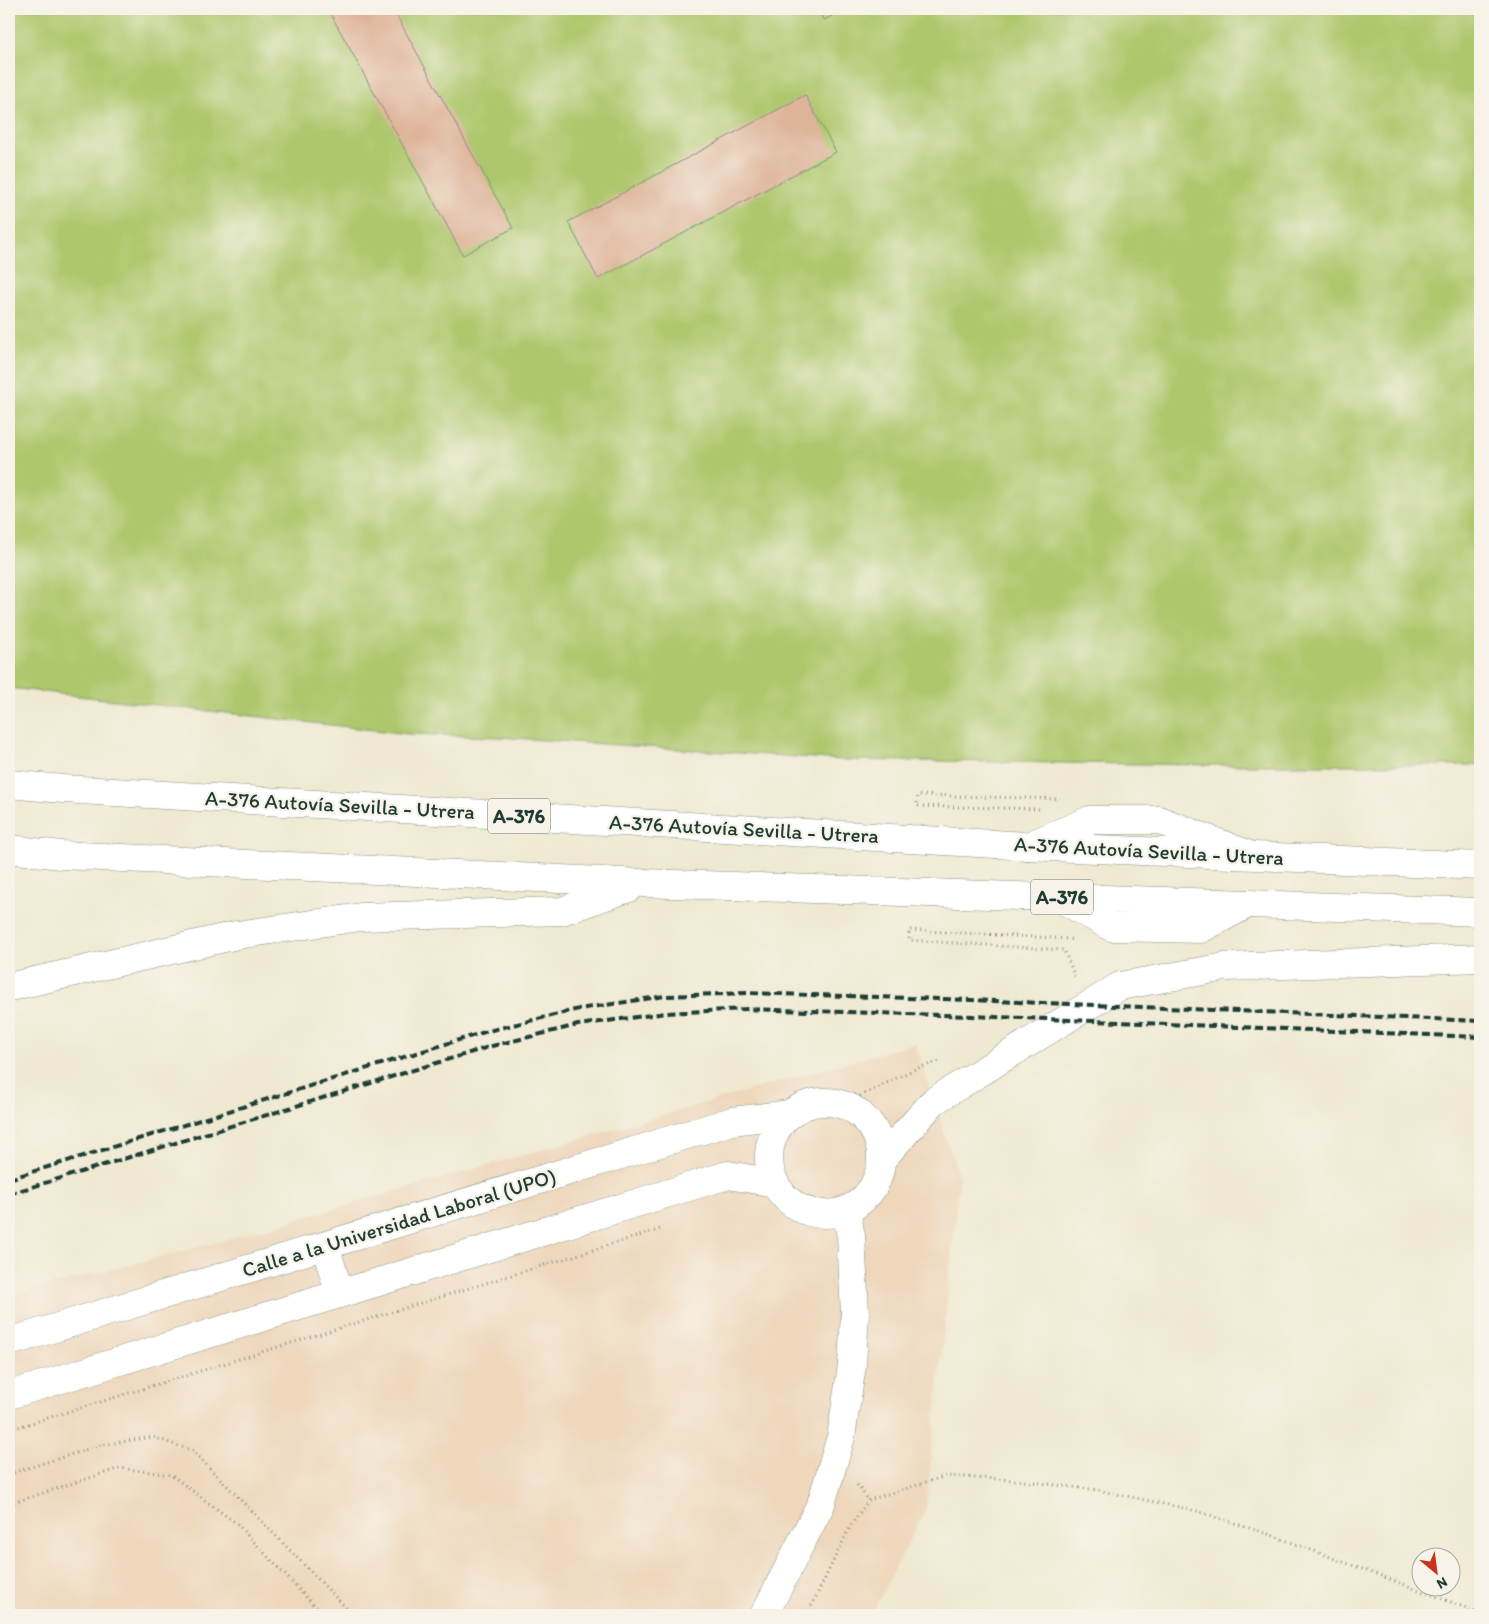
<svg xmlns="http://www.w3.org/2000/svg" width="1489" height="1624" font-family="Itim,sans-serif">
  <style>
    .built { fill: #eed7bb }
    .green { fill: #adc76c; stroke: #668250 }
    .building { fill: #deb499 }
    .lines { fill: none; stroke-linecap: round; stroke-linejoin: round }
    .minor-casing { stroke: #879382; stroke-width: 29 }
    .major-casing { stroke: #879382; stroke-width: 29 }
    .path { stroke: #879382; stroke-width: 3; stroke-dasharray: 1 4; stroke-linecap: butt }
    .minor { stroke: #fff; stroke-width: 28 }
    .major { stroke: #fff; stroke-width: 28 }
    .rail { stroke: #1f3d34; stroke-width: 4; stroke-dasharray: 8 4; stroke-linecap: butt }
    .labels { text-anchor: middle; stroke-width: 4.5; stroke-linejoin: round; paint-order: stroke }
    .shield { fill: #f7f3e8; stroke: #60746a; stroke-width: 1 }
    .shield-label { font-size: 20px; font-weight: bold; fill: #1f3d34 }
    .street-label { font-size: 21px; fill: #1f3d34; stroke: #f7f3e8 }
  </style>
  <rect width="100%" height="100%" fill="#f7f3e8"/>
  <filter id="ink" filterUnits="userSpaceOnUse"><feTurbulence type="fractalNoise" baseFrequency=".02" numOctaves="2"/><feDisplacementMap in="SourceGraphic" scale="10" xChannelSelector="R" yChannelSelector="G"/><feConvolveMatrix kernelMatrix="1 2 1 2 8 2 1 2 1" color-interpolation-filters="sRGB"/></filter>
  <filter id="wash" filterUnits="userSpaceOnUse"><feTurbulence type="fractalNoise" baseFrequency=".0096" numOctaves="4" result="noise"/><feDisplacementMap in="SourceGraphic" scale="20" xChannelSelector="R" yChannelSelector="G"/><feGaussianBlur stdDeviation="1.12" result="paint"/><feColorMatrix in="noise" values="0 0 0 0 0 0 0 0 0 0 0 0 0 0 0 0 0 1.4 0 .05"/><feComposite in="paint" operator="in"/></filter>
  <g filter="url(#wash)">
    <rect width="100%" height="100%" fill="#efe9d1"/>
    <polygon class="built" points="915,1043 959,1178 926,1509 871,1615 9,1615 9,1296 215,1243"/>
    <polygon class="green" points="9,9 1480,9 1480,765 1210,765 843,760 497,737 408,734 9,688"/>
    <g id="blocks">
      <g class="building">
        <polygon points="328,9 393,9 513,228 463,255"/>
        <polygon points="817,9 845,9 824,20"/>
        <polygon points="805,95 836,152 598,279 568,222"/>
      </g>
    </g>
  </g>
  <g filter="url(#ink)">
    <use href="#blocks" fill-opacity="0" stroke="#879382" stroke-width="1"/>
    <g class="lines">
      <g class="minor-casing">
        <g id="minor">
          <polyline points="1028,846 1090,820 1159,820 1247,854"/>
          <polyline points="1058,897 1111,927 1201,929 1248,904"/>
          <circle cx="825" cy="1158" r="56"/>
          <polyline points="325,1246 340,1294"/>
          <polyline points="9,1342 732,1121 791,1114"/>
          <polyline points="9,1395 728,1175 775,1183"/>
          <polyline points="764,1615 821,1504 841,1437 852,1365 855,1313 851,1236 846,1211"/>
        </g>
      </g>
      <g class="major-casing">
        <g id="major">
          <polyline points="9,784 63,789 1028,846 1480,866"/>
          <polyline points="9,849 61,855 644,883 1480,912"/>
          <polyline points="9,987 237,935 361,917 562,911 629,888"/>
          <polyline points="882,1159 934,1101 1120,986 1225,967 1480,958"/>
        </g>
      </g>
      <g class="path">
        <polyline points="1039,809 917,806 918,795 1060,799"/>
        <polyline points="1071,939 909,930 909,940 1064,950 1076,979"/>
        <polyline points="842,1105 915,1069 940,1061"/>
        <polyline points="9,1430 661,1229"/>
        <polyline points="9,1474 101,1445 153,1437 193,1451 353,1615"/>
        <polyline points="857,1485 869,1500"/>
        <polyline points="9,1504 120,1468 171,1475 237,1524 323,1615"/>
        <polyline points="807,1615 851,1525 869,1500 946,1476 1015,1480 1098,1490 1197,1511 1274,1536 1480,1613"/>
      </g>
      <use href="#minor" class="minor"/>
      <use href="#major" class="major"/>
      <g class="rail">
        <polyline points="9,1179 488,1031 579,1009 665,996 747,993 971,1000 1480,1021"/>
        <polyline points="9,1194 492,1046 578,1025 666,1013 747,1009 972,1016 1480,1037"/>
      </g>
    </g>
  </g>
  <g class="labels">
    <g class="shield">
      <rect x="488" y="798.5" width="62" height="35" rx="4"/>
      <rect x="1031" y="879.5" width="62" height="35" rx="4"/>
    </g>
    <g class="shield-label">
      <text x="519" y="823">A-376</text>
      <text x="1062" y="904">A-376</text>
    </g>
    <g class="street-label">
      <text transform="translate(340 805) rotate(3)" y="7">A-376 Autovía Sevilla - Utrera</text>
      <text transform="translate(744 829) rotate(3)" y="7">A-376 Autovía Sevilla - Utrera</text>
      <text transform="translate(1149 851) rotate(3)" y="7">A-376 Autovía Sevilla - Utrera</text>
      <text transform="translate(399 1223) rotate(-17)" y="7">Calle a la Universidad Laboral (UPO)</text>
    </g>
  </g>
  <rect width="1489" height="1624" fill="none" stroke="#f7f3e8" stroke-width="30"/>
  <g transform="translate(1436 1572) rotate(151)"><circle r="24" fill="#f7f3e8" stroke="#a1aaa0"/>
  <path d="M0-4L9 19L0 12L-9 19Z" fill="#c8321e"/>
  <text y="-8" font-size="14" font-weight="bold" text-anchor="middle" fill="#1f3d34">N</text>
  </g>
</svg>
